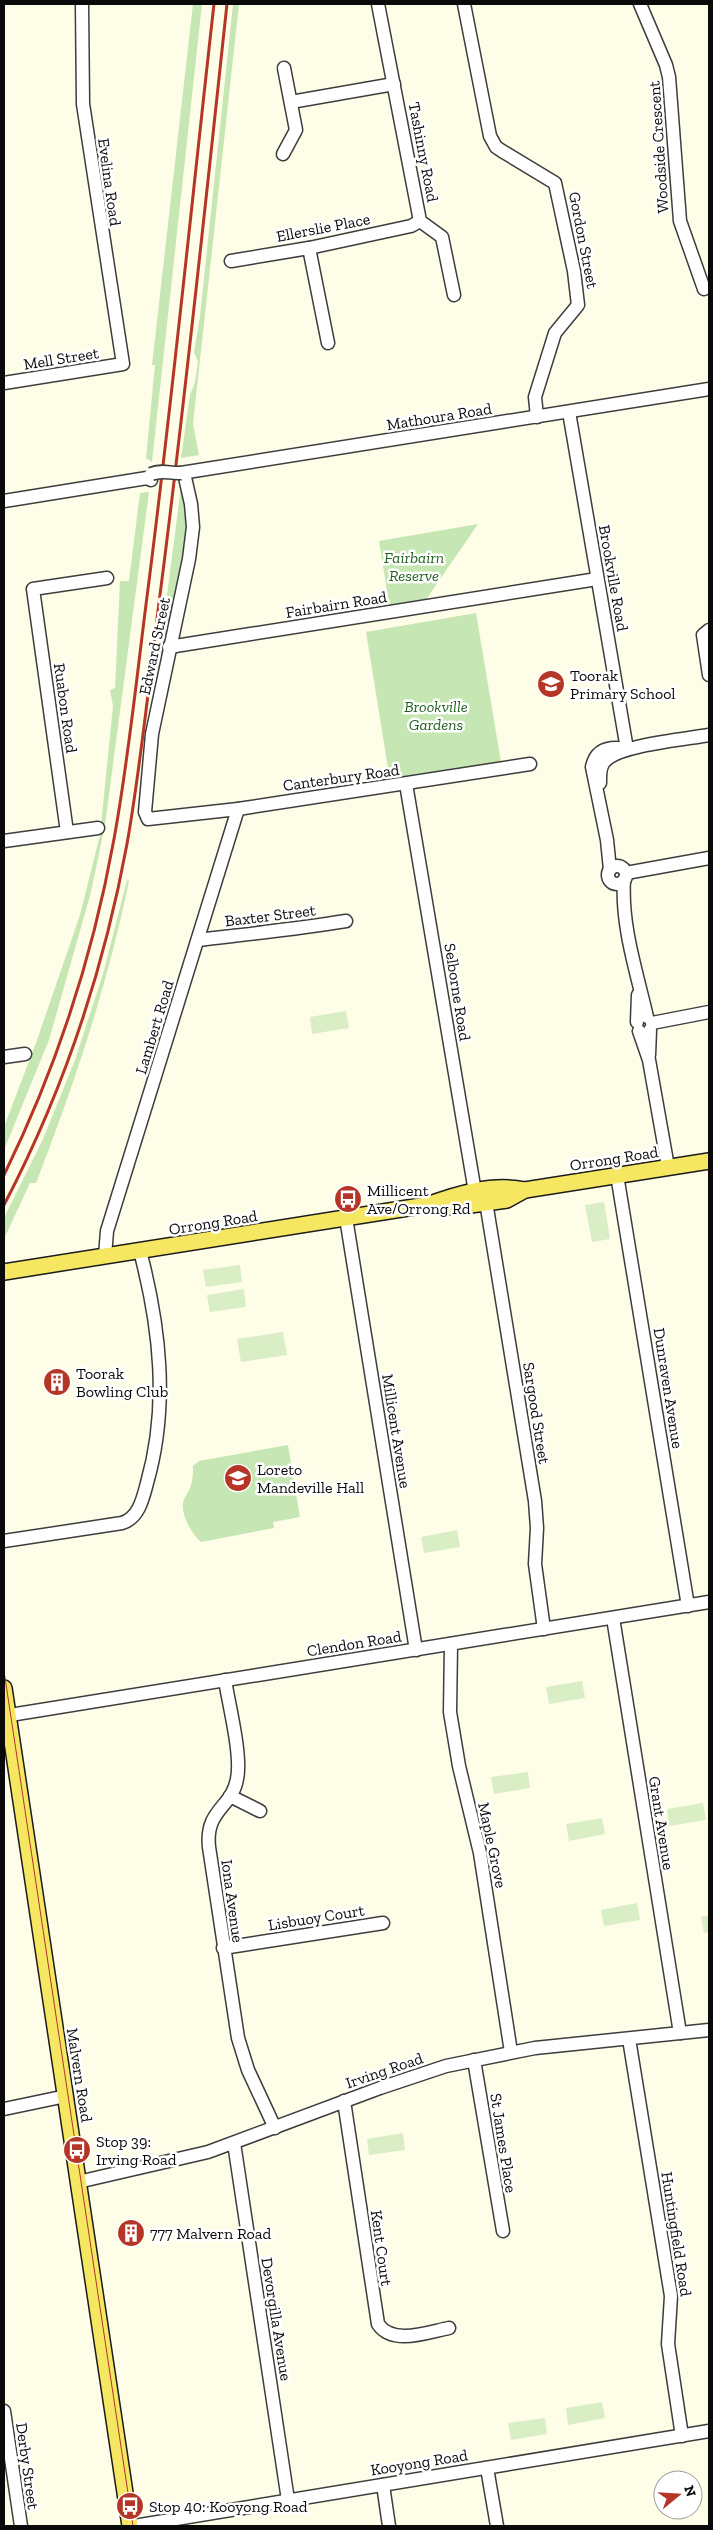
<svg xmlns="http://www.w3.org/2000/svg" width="713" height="2530" font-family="'Zilla Slab',serif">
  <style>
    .green { fill: #c6e7b3 }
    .pitch { fill: #daeec5 }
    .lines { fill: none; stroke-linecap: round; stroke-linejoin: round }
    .minor-casing { stroke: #3d3d3d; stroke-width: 15 }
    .major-casing { stroke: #1b1b1b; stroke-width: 18 }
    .minor { stroke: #fff; stroke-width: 12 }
    .major { stroke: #f5e761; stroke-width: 15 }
    .tram { stroke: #b53527; stroke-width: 1 }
    .rail { stroke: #b53527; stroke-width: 3 }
    .minor-bridge-casing { stroke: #3d3d3d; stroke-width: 15; stroke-linecap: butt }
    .minor-bridge { stroke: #fff; stroke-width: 12 }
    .labels { text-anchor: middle; stroke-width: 5; stroke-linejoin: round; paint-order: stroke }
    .street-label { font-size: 16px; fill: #0a0a0a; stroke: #fff }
    .park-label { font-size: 16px; font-style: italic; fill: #215f1d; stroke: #fff }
    .poi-label { font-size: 16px; fill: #0a0a0a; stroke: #fff; text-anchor: start }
  </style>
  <rect width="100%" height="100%" fill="#fefde8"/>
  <g class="green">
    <polygon points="193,4 202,4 152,462 146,458 155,365 152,365"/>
    <polygon points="233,4 239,4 193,424 199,455 181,458 190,395 195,382 198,362 194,352 200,316"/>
    <polygon points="181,487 187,502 188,515 184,557 151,719"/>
    <polygon points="149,492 105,825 91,892 49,1040 4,1150 4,1127 37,1040 80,915 100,835 113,706 110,690 115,688 120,581 129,581 140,493"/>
    <polygon points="478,524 423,604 390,609 379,541"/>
    <polygon points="476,613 501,762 390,780 366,632"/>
    <path d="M127,880L129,881C108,984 74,1085 36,1183H30L4,1239V1218L43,1139L75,1060L103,974Z"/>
    <path d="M288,1445L300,1517L273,1522L274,1528L201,1542C192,1534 181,1516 183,1503C184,1497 189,1492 191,1485C193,1479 193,1472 193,1466L199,1461Z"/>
  </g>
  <g class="pitch">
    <polygon points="346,1011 349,1028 312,1034 310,1017"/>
    <polygon points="604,1202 610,1239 592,1242 585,1205"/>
    <polygon points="240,1265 242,1282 206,1287 203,1270"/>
    <polygon points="244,1289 246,1307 210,1312 207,1295"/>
    <polygon points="283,1332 287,1355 241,1362 237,1339"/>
    <polygon points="457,1530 460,1547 424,1553 421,1537"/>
    <polygon points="582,1681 585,1698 549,1704 546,1687"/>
    <polygon points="528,1772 530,1788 494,1794 491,1777"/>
    <polygon points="703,1803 706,1820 669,1826 667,1809"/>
    <polygon points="602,1818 605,1834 569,1841 566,1824"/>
    <polygon points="637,1903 640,1920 604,1926 601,1910"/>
    <polygon points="709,1915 709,1932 704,1933 701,1917"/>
    <polygon points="403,2133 405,2150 369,2155 367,2139"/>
    <polygon points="602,2402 605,2418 568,2425 566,2408"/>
    <polygon points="545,2418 547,2434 511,2440 508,2423"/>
  </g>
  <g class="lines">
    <g class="minor-casing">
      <g id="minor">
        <polyline points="378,4 420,221 442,237 454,295"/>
        <polyline points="464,4 490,136 496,147 502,151 555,183 574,271 578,305 555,333 535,397 537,417"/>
        <polyline points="640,4 666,65 669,77 680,221 704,289"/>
        <polyline points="291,102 394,84"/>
        <polyline points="283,154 296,130 284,68"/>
        <polyline points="309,248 328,343"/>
        <polyline points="231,261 309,248 411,226 420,221"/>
        <polyline points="4,383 123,364 83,104 82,4"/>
        <polyline points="569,412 627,749"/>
        <polyline points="181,473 709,389"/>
        <polyline points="184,473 191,504 193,527 189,559 152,734 145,812 148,819 238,809 530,764"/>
        <polyline points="4,501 147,478 151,480"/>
        <polyline points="709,630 703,635 709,675"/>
        <polyline points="169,647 597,579"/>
        <path d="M600,783C600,776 599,767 605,761C619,745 687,739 709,735"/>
        <polyline points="406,784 474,1186 487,1208 535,1501 537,1528 535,1564 544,1629"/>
        <polyline points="67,832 33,589 107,578"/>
        <polyline points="4,841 98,828"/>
        <circle cx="617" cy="875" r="9"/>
        <path d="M610,870L607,840L592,767C596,748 610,746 627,749"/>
        <polyline points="626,873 709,858"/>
        <path d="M624,880C621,926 637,973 647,1017"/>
        <path d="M198,940C248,934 297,929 346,921"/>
        <polyline points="637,1022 638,995"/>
        <polyline points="652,1023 709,1012"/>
        <polyline points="639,1031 649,1060 668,1167"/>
        <polyline points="649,1055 650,1030"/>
        <polyline points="4,1057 25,1054"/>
        <polyline points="617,1175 688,1606"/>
        <polyline points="346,1218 416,1650"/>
        <polyline points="105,1256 107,1231 238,809"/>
        <path d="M4,1541L122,1523C139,1518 143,1498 147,1483C169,1406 160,1327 140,1251"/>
        <polyline points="613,1618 680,2033"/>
        <polyline points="451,1644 450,1712 459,1766 480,1853 511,2052"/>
        <path d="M225,1680C229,1706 242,1755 237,1779C232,1808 205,1809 209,1847L238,2038L248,2070L275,2128"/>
        <polyline points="4,1716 709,1602"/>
        <polyline points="230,1796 260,1811"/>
        <polyline points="223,1948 383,1923"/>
        <polyline points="629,2039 671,2296 668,2344 682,2436"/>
        <polyline points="474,2060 503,2231"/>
        <path d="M344,2101L378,2324C393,2346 428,2332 449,2328"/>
        <polyline points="4,2109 66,2096"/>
        <polyline points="234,2143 288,2500"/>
        <polyline points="78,2182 208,2152 380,2088 446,2066 535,2048 709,2030"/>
        <polyline points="4,2411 21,2526"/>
        <polyline points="487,2468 497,2526"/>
        <polyline points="383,2485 389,2526"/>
        <polyline points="134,2526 709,2431"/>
      </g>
    </g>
    <g class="major-casing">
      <g id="major">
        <polyline points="434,1206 456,1207 507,1200 525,1190 709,1161"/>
        <path d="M4,1272L427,1205C457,1194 492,1183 525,1190"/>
        <polyline points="4,1688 130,2526"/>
      </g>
    </g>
    <use href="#minor" class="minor"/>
    <use href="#major" class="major"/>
    <polyline class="tram" points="4,1671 133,2526"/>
    <g class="rail">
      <path d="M4,1175C56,1069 93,956 114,839C129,757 137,673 148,589C173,394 192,199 214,4"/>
      <path d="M4,1205C63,1092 104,969 127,844C142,759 150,672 161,587C186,393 206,198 227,4"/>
    </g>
    <g class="minor-bridge-casing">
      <path id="minor-bridge" d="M151,474C163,469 170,474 181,473"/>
    </g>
    <use href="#minor-bridge" class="minor-bridge"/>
  </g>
  <defs>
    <g id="school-disc" transform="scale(1.4375)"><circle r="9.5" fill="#b53527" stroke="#fff"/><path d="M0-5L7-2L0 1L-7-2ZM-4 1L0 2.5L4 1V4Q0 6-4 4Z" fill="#fff"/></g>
    <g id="bus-disc" transform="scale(1.4375)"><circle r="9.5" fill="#b53527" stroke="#fff"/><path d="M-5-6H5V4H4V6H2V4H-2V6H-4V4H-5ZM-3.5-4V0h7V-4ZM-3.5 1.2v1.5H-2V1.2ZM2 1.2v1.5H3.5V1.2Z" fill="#fff"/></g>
    <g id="building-disc" transform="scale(1.4375)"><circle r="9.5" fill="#b53527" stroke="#fff"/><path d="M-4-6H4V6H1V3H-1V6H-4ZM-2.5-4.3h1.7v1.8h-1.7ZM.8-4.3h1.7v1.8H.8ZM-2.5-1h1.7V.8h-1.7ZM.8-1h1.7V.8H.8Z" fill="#fff"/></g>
  </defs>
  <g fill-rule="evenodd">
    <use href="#school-disc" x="551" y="684"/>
    <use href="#bus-disc" x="348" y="1199"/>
    <use href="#building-disc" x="57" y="1382"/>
    <use href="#school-disc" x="238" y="1478"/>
    <use href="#bus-disc" x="77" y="2150"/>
    <use href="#building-disc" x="131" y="2233"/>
    <use href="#bus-disc" x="130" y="2506"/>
  </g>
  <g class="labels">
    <g class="street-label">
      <text transform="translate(658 147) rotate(-94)" y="6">Woodside Crescent</text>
      <text transform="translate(424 152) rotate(79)" y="6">Tashinny Road</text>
      <text transform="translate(110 182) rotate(82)" y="6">Evelina Road</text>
      <text transform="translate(323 227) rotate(-11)" y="6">Ellerslie Place</text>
      <text transform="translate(584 240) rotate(79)" y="6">Gordon Street</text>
      <text transform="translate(61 358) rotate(-9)" y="6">Mell Street</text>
      <text transform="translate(439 416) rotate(-9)" y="6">Mathoura Road</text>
      <text transform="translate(614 578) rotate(80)" y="6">Brookville Road</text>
      <text transform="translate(336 604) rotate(-9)" y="6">Fairbairn Road</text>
      <text transform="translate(154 646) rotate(-78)" y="6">Edward Street</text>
      <text transform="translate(66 708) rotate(82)" y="6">Ruabon Road</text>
      <text transform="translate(341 777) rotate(-8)" y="6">Canterbury Road</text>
      <text transform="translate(270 915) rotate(-7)" y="6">Baxter Street</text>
      <text transform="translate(458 992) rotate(81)" y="6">Selborne Road</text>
      <text transform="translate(154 1027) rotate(-73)" y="6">Lambert Road</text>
      <text transform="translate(614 1158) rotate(-9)" y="6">Orrong Road</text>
      <text transform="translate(213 1222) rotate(-9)" y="6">Orrong Road</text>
      <text transform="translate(669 1388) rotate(81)" y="6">Dunraven Avenue</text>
      <text transform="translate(537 1413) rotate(81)" y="6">Sargood Street</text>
      <text transform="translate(397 1431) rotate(81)" y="6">Millicent Avenue</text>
      <text transform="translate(354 1643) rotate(-9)" y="6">Clendon Road</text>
      <text transform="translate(662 1823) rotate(81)" y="6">Grant Avenue</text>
      <text transform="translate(493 1845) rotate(78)" y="6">Maple Grove</text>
      <text transform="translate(233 1901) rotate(82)" y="6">Iona Avenue</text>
      <text transform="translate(316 1917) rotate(-9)" y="6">Lisbuoy Court</text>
      <text transform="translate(384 2070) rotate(-19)" y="6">Irving Road</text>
      <text transform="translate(80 2075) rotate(81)" y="6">Malvern Road</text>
      <text transform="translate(504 2143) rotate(81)" y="6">St James Place</text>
      <text transform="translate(677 2234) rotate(81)" y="6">Huntingfield Road</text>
      <text transform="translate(382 2248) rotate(82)" y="6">Kent Court</text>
      <text transform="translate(277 2319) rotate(81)" y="6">Devorgilla Avenue</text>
      <text transform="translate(419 2462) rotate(-9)" y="6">Kooyong Road</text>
      <text transform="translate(28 2466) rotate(82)" y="6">Derby Street</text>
    </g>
    <g class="park-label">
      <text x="414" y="563">Fairbairn<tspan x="414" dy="18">Reserve</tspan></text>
      <text x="436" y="712">Brookville<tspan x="436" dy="18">Gardens</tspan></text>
    </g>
    <g class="poi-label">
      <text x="570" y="681">Toorak<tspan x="570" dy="18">Primary School</tspan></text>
      <text x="367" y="1196">Millicent<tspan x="367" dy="18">Ave/Orrong Rd</tspan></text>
      <text x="76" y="1379">Toorak<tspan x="76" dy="18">Bowling Club</tspan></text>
      <text x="257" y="1475">Loreto<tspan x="257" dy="18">Mandeville Hall</tspan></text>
      <text x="96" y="2147">Stop 39:<tspan x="96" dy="18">Irving Road</tspan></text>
      <text x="150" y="2239">777 Malvern Road</text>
      <text x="149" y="2512">Stop 40: Kooyong Road</text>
    </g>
  </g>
  <rect width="713" height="2530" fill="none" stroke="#0a0a0a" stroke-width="10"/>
  <g transform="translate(678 2495) rotate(72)"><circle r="24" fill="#ffffff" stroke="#9d9d9d"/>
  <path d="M0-4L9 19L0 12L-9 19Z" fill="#b53527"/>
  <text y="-8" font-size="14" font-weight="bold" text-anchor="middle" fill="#0a0a0a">N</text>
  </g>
</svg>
